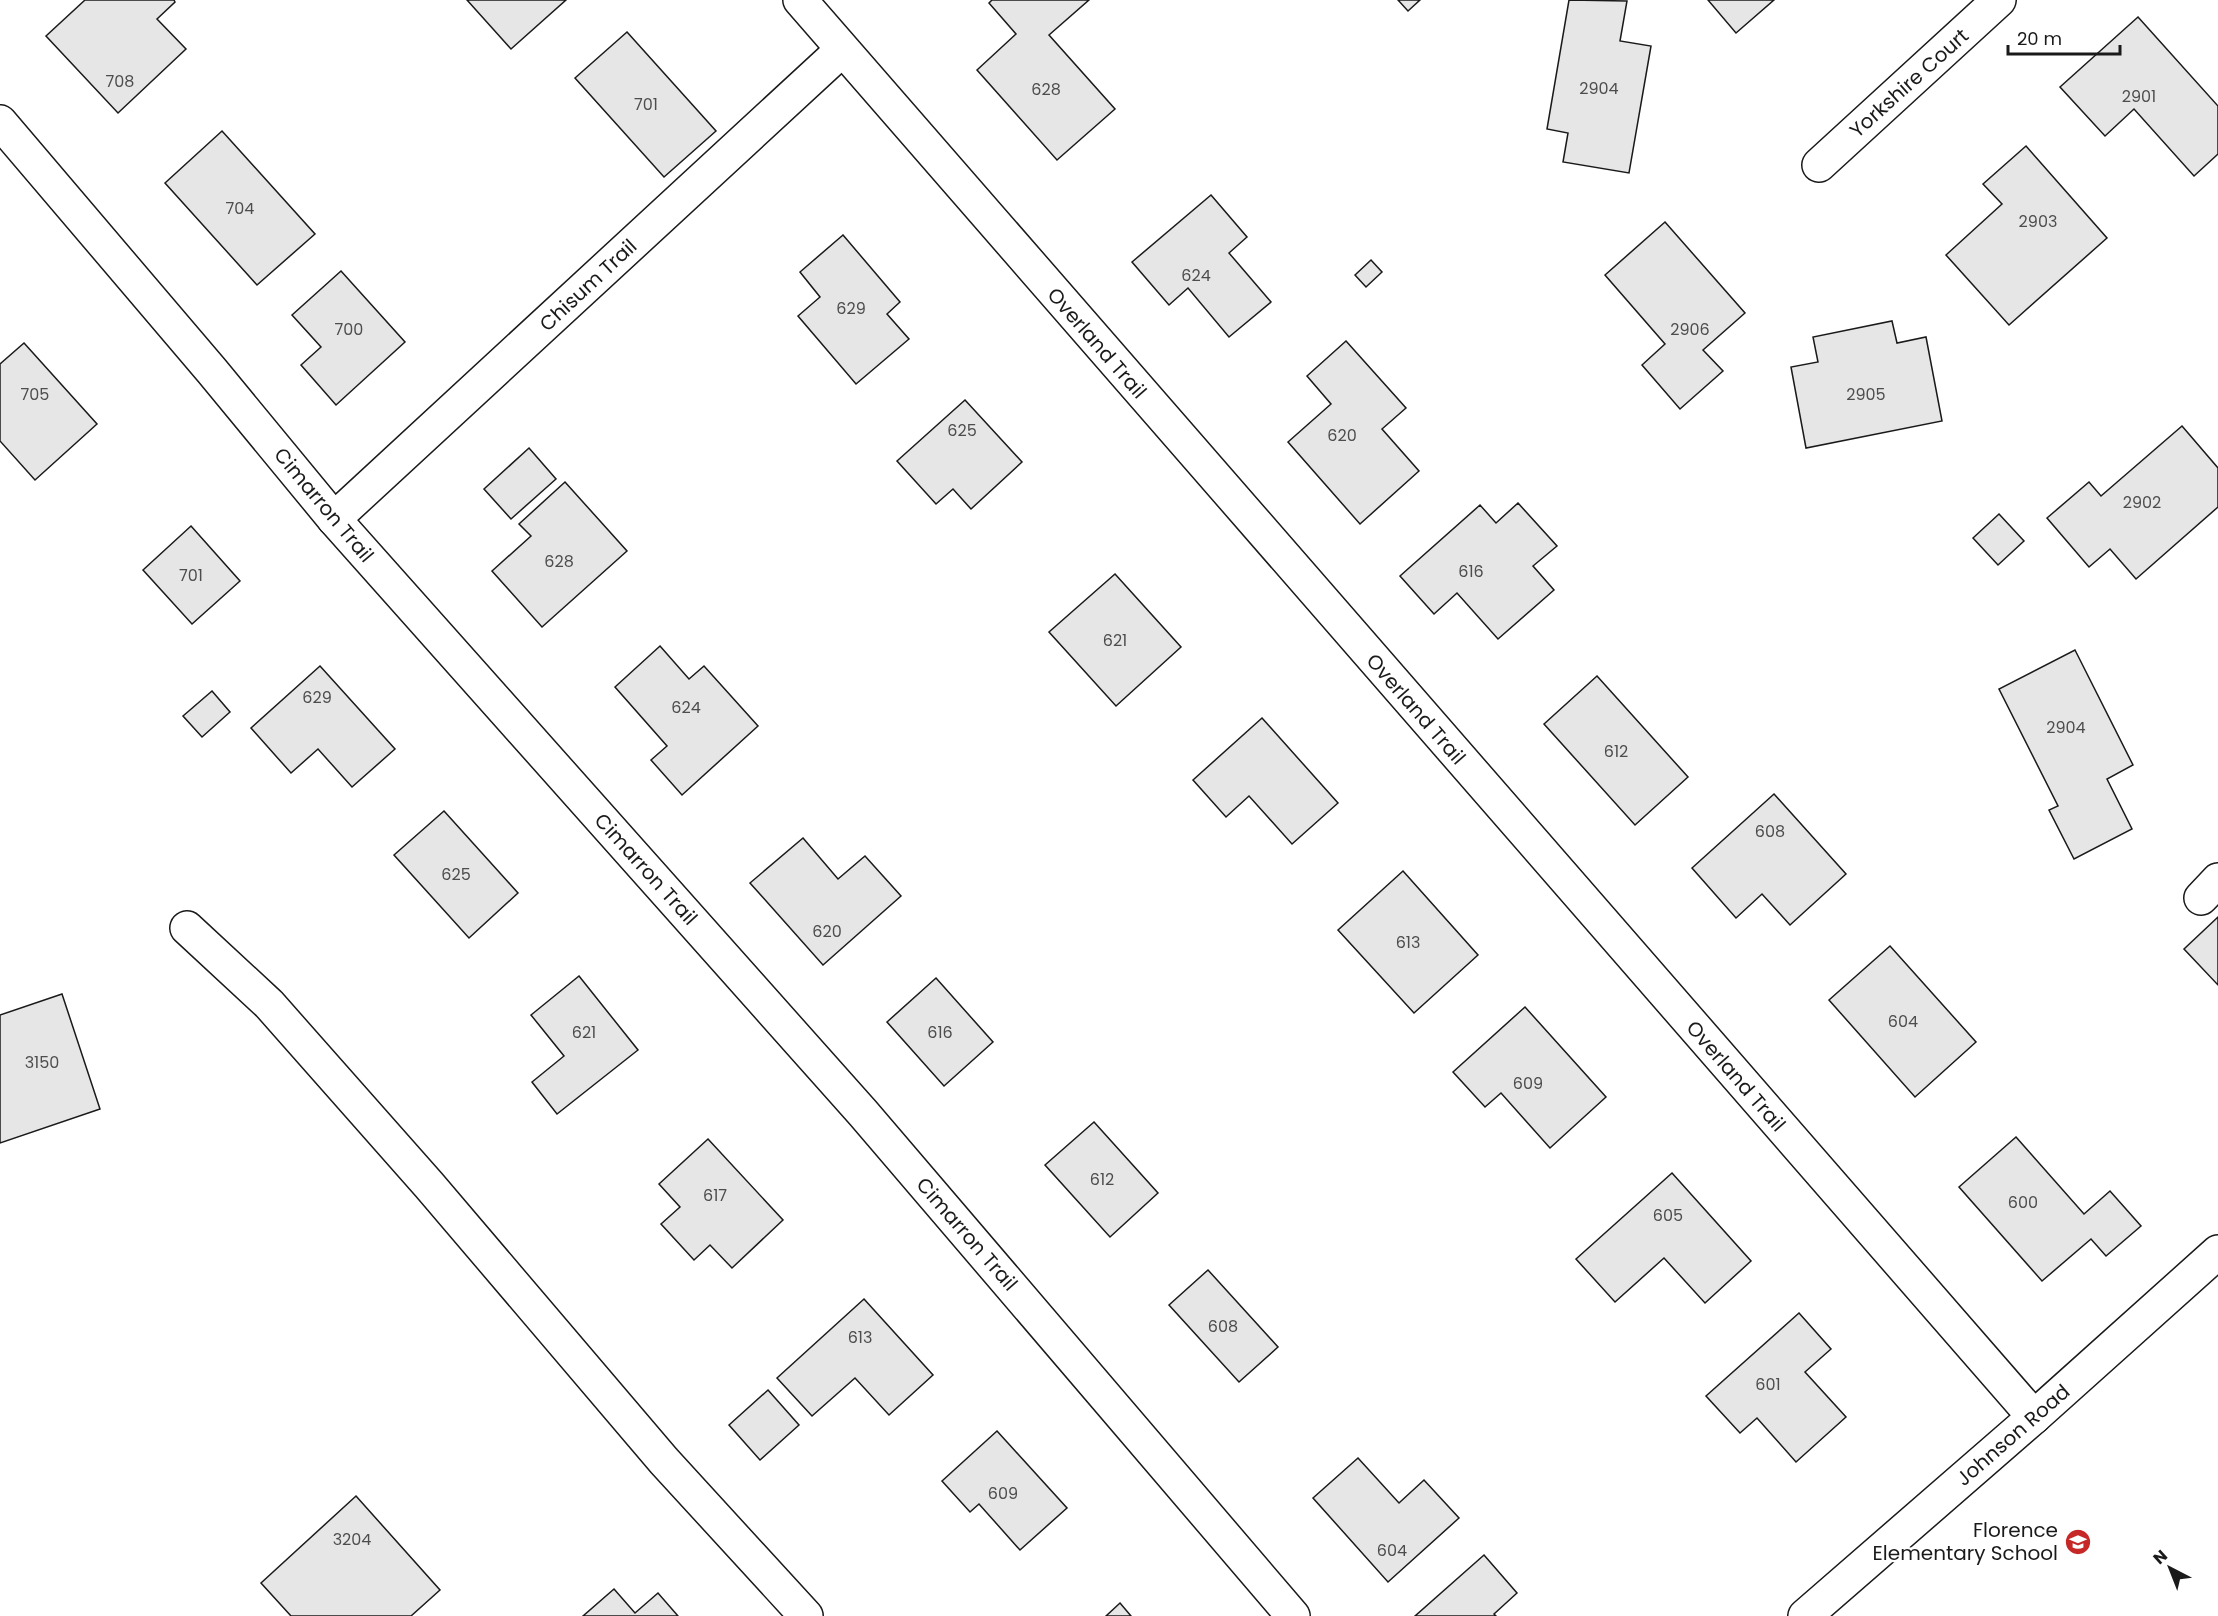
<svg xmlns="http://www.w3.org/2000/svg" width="2218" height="1616" font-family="Poppins,sans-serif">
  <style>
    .building { fill: #e6e6e6; stroke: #1a1a1a; stroke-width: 1.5 }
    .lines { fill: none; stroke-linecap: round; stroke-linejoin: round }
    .minor-casing { stroke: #1a1a1a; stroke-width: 36 }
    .minor { stroke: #fff; stroke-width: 33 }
    .labels { text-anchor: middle; stroke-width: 4.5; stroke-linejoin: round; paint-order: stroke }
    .number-label { font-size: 16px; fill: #4d4d4d }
    .street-label { font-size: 20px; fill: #1a1a1a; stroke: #fff }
    .poi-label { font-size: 20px; fill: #1a1a1a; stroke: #fff; text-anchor: end }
  </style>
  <rect width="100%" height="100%" fill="#fff"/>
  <g class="building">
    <polygon points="85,0 174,0 175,2 157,19 186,49 118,113 46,36"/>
    <polygon points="467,0 566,0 511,49"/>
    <polygon points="992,0 1089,0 1049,35 1115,109 1057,160 977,70 1016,34 989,3"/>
    <polygon points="1398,0 1420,0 1408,11"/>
    <polygon points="1569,0 1627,1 1620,41 1651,46 1629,173 1563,162 1568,133 1547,129"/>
    <polygon points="1708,0 1774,0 1736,33"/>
    <polygon points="2138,17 2218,106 2218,154 2194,176 2134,109 2105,136 2060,87"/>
    <polygon points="627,32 716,131 664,177 575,78"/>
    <polygon points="222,131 315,234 257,285 165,183"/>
    <polygon points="2026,146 2107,238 2009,325 1946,255 2002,204 1983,184"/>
    <polygon points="1211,195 1247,237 1229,253 1271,302 1229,337 1188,288 1169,305 1132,262"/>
    <polygon points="1665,222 1745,313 1703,350 1723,371 1680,409 1642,365 1665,344 1605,275"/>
    <polygon points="843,235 900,302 887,314 909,339 856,384 798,316 820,297 800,272"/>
    <polygon points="1371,260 1382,272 1366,287 1355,275"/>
    <polygon points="341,271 405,342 336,405 301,365 321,347 292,315"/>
    <polygon points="1892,321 1897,343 1926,337 1942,421 1806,448 1791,367 1818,362 1813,337"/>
    <polygon points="1346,341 1406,408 1382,429 1419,471 1360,524 1288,442 1331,404 1307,376"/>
    <polygon points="24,343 97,424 35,480 0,441 0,364"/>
    <polygon points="965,400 1022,462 971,509 953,489 936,504 897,461"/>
    <polygon points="2182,426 2218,468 2218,507 2136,579 2110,549 2089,567 2047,518 2089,482 2101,496"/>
    <polygon points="529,448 556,479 511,519 484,489"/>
    <polygon points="565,482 627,551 542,627 492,571 531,536 519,524"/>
    <polygon points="1518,503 1557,546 1533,566 1554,590 1498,639 1457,593 1434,614 1400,576 1480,505 1496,523"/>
    <polygon points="1999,514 2024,541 1998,565 1973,538"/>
    <polygon points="191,526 240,581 192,624 143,570"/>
    <polygon points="1115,574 1181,647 1116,706 1049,632"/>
    <polygon points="660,646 689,679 704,666 758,726 682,795 651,760 667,746 615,687"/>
    <polygon points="2075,650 2133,765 2107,779 2132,829 2074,859 2049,810 2058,806 1999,689"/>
    <polygon points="320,666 395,749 352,787 318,749 291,773 251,728"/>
    <polygon points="1597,676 1688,777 1635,825 1544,724"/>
    <polygon points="212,691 230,712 202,737 183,716"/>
    <polygon points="1262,718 1338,803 1292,844 1249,796 1226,817 1193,780"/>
    <polygon points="1774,794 1846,874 1790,925 1762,894 1736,918 1692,868"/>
    <polygon points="444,811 518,893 469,938 394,855"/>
    <polygon points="803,838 838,879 865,856 901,896 823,965 750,883"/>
    <polygon points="1403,871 1478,955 1414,1013 1338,930"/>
    <polygon points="2218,917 2218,985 2184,949"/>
    <polygon points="1890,946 1976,1042 1915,1097 1829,1000"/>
    <polygon points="579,976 638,1050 557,1114 532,1082 564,1056 531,1015"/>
    <polygon points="936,978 993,1042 944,1086 887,1022"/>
    <polygon points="62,994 100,1109 0,1143 0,1015"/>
    <polygon points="1525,1007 1606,1097 1550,1148 1501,1093 1485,1107 1453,1072"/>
    <polygon points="1094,1122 1158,1193 1110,1237 1045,1165"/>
    <polygon points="2016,1137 2084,1214 2110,1191 2141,1226 2106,1256 2091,1239 2042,1281 1959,1187"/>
    <polygon points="708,1139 783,1220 732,1268 710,1245 694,1260 661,1224 680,1207 659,1184"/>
    <polygon points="1672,1173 1751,1261 1705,1303 1664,1258 1615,1302 1576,1259"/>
    <polygon points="1208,1270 1278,1347 1239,1382 1169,1305"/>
    <polygon points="864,1299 933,1375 889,1415 855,1378 812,1416 777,1378"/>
    <polygon points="1799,1313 1831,1349 1805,1372 1846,1417 1796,1462 1757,1418 1740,1433 1706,1396"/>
    <polygon points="768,1390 799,1425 760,1460 729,1425"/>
    <polygon points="997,1431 1067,1508 1020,1550 979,1504 970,1512 942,1481"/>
    <polygon points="1358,1458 1399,1503 1424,1480 1459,1518 1388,1582 1313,1498"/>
    <polygon points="356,1496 440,1590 411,1616 291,1616 261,1583"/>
    <polygon points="1484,1555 1517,1593 1494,1614 1496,1616 1415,1616"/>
    <polygon points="614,1589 635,1613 658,1593 678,1616 583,1616"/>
    <polygon points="1120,1603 1131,1616 1106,1616"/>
  </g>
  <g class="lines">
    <g class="minor-casing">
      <g id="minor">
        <polyline points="800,0 2034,1417"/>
        <polyline points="0,122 212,371 334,519 863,1113 1293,1616"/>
        <polyline points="1819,165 1999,0"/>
        <polyline points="334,519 842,50"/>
        <polyline points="2201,898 2218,880"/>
        <polyline points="187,928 269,1004 429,1185 664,1461 806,1616"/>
        <polyline points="1805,1616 2034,1417 2218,1252"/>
      </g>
    </g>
    <use href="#minor" class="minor"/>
  </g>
  <defs>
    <g id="school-disc" transform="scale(1.35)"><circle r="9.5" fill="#c62828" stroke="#fff"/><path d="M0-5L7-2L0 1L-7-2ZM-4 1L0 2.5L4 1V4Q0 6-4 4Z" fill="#fff"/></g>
  </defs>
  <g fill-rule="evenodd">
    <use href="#school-disc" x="2078" y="1542"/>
  </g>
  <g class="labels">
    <g class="number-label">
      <text x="120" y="87">708</text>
      <text x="1599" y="94">2904</text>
      <text x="1046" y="95">628</text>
      <text x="2139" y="102">2901</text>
      <text x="646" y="110">701</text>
      <text x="240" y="214">704</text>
      <text x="2038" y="227">2903</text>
      <text x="1196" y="281">624</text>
      <text x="851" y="314">629</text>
      <text x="349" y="335">700</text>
      <text x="1690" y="335">2906</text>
      <text x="35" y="400">705</text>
      <text x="1866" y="400">2905</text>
      <text x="962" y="436">625</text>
      <text x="1342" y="441">620</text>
      <text x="2142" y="508">2902</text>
      <text x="559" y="567">628</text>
      <text x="1471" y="577">616</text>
      <text x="191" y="581">701</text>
      <text x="1115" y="646">621</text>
      <text x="317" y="703">629</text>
      <text x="686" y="713">624</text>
      <text x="2066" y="733">2904</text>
      <text x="1616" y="757">612</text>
      <text x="1770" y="837">608</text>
      <text x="456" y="880">625</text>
      <text x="827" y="937">620</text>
      <text x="1408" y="948">613</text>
      <text x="1903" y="1027">604</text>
      <text x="584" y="1038">621</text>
      <text x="940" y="1038">616</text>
      <text x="42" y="1068">3150</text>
      <text x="1528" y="1089">609</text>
      <text x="1102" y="1185">612</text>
      <text x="715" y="1201">617</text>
      <text x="2023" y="1208">600</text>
      <text x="1668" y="1221">605</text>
      <text x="1223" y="1332">608</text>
      <text x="860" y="1343">613</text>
      <text x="1768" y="1390">601</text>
      <text x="1003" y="1499">609</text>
      <text x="352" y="1545">3204</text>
      <text x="1392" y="1556">604</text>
    </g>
    <g class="street-label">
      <text transform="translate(1909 83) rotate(-42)" y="7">Yorkshire Court</text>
      <text transform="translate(588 285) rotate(-43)" y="7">Chisum Trail</text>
      <text transform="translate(1097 343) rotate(49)" y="7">Overland Trail</text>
      <text transform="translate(324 505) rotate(50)" y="7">Cimarron Trail</text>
      <text transform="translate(1416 709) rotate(49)" y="7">Overland Trail</text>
      <text transform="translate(646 869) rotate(48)" y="7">Cimarron Trail</text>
      <text transform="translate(1736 1076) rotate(49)" y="7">Overland Trail</text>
      <text transform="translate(967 1234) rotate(49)" y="7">Cimarron Trail</text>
      <text transform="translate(2013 1435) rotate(-41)" y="7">Johnson Road</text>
    </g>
    <g class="poi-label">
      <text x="2058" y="1537">Florence<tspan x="2058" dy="23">Elementary School</tspan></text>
    </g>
  </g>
  <g transform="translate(2170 1568) rotate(318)" stroke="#ffffff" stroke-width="4.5" paint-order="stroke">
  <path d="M0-4.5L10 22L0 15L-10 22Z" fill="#1a1a1a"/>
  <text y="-9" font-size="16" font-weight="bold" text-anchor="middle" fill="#1a1a1a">N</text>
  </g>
  <path d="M2008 45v9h112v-9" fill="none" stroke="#1a1a1a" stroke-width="3"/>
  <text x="2017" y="45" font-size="18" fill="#1a1a1a" stroke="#ffffff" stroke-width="4.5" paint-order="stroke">20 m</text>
</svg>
